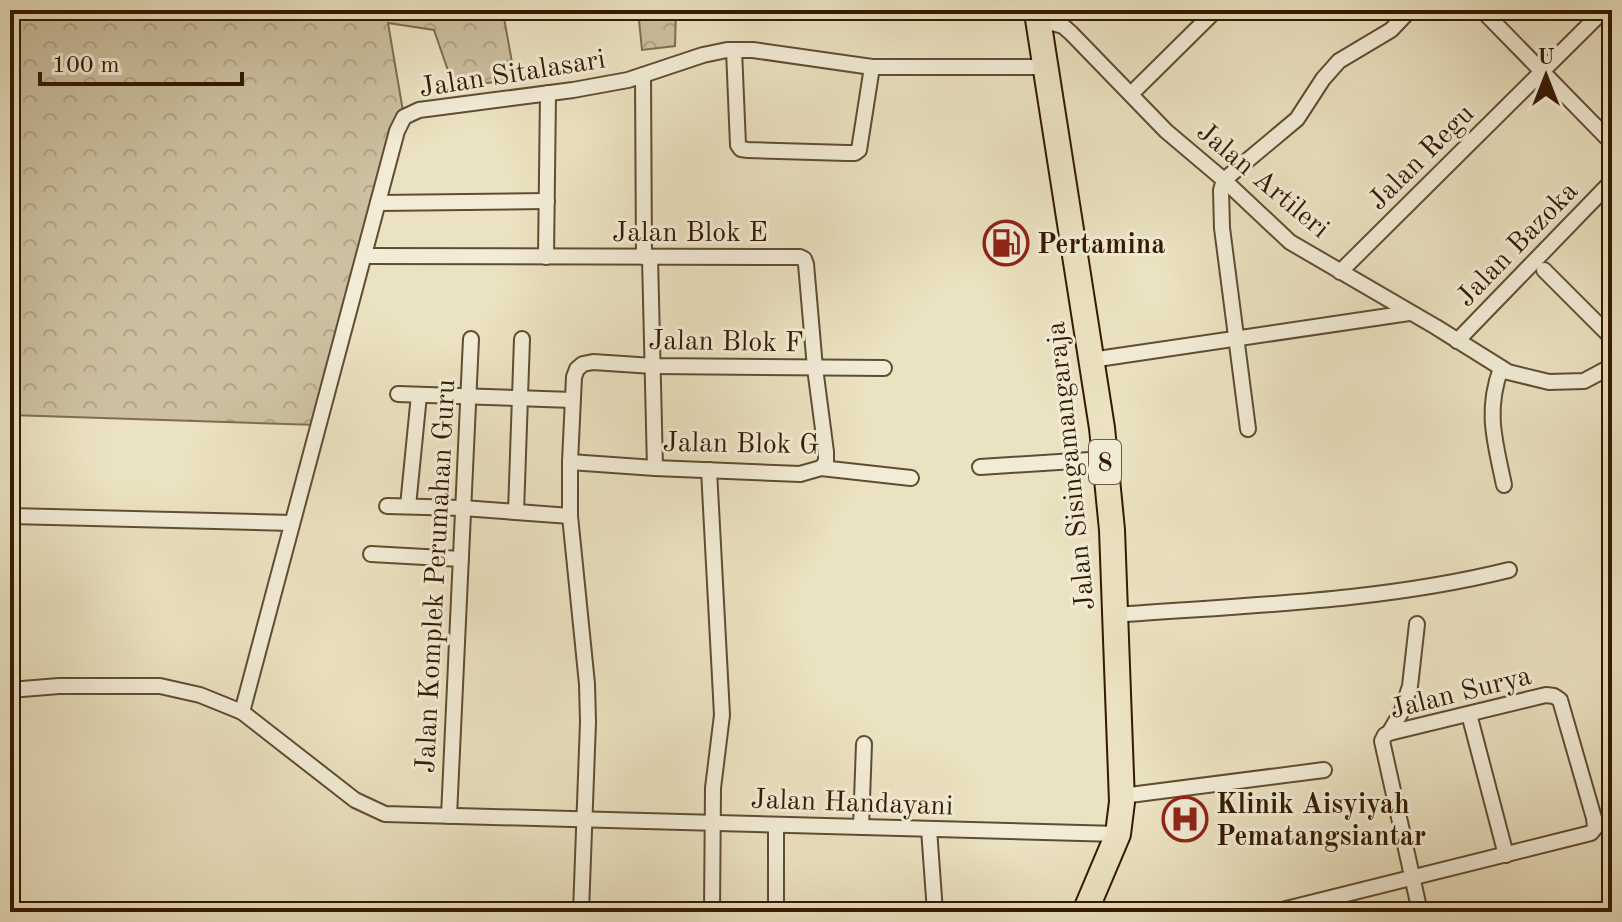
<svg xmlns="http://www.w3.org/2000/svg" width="1622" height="922" font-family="'Old Standard TT',serif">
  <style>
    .forest { fill: url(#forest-crowns); stroke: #806d50; stroke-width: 2 }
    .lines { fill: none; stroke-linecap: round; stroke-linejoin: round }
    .street-casing { stroke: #624c30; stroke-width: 18 }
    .highway-casing { stroke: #341a00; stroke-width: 28 }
    .street { stroke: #f2ecd7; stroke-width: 14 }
    .highway { stroke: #ebe2c1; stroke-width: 24 }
    .labels { text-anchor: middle; stroke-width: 6; stroke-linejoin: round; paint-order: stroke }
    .shield { fill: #f2ecd7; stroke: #6d5940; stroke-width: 2 }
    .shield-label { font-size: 26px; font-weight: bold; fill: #341a00 }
    .street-label { font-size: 28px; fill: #341a00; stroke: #f2ecd7 }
    .poi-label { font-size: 28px; font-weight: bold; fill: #341a00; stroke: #f2ecd7; text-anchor: start }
  </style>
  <defs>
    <pattern id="forest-crowns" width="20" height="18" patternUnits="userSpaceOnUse" patternTransform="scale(2)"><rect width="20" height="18" fill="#ccc0a0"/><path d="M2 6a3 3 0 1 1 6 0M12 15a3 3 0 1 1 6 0" fill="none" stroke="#b0a488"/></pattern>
  </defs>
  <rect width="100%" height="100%" fill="#ebe2c1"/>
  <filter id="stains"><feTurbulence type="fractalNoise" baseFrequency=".0025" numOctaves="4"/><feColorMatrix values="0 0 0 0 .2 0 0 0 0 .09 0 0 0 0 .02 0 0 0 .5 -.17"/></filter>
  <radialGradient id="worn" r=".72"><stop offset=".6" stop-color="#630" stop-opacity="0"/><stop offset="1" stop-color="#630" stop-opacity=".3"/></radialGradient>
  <g class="forest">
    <polygon points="10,10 111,10 110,17 336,15 338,10 529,10 504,18 515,79 454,88 434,30 388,23 404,117 318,425 10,415 10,60 19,18 10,13"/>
    <polygon points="638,10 676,10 675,46 642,50"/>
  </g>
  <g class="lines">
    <g class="street-casing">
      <g id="street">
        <polyline points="1482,10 1612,143"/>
        <polyline points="1038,19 1063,26 1071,33 1166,131 1224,180 1290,242 1436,327 1508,372 1549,382 1584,381 1612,366"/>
        <polyline points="734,50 738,145 741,149 748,150 847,153 855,153 859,150 872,67"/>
        <polyline points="643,75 644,257"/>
        <polyline points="1131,94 1216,10"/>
        <polyline points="378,203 547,201"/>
        <polyline points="364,256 800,257 804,259 806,264 815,368 826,452 826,462 821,468"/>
        <polyline points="546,257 548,93"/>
        <polyline points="650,257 655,468"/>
        <polyline points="1544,270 1612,338"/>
        <polyline points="1340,272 1604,10"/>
        <polyline points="1457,341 1612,181"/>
        <polyline points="1091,360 1409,313"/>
        <path d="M1501,368C1485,412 1495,441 1504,485"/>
        <polyline points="398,394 572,400"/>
        <polyline points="1248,429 1222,228 1221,190 1224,180 1297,119 1323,79 1339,61 1391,30 1410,10"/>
        <polyline points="570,462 655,468 800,474 821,468 911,478"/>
        <polyline points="980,467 1105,459"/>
        <polyline points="709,470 722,715 713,788 712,912"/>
        <polyline points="387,506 463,508 570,516"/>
        <polyline points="408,506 419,395"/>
        <polyline points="516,512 522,339"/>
        <polyline points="10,516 292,523"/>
        <polyline points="371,554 461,559"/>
        <path d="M1115,615C1246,605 1380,602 1509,570"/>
        <polyline points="10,690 59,686 160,686 200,695 242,712 355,800 385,814 1118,834"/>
        <polyline points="242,712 397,131 404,117 419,110 573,90 628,80 703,55 727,50 753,50 872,67 1046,67"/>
        <polyline points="1469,714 1506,855"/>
        <polyline points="1389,733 1402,711 1410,686 1417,624"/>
        <polyline points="1122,796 1324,770"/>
        <polyline points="449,816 471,339"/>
        <polyline points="861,827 864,744"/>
        <polyline points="929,829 935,912"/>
        <polyline points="581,912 588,722 587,684 570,516 570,462 574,377 577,369 583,364 593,362 653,366 884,368"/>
        <polyline points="776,912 776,825"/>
        <polyline points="1274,912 1591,833 1595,828 1594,818 1560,700 1554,696 1546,695 1389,733 1385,735 1382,741 1420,912"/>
      </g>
    </g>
    <g class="highway-casing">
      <polyline id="highway" points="1038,10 1038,19 1102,428 1112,530 1122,802 1118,834 1085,912"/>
    </g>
    <use href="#street" class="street"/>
    <use href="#highway" class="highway"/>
  </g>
  <defs>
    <g id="fuel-ring" transform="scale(2.3)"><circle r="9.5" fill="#f2ecd7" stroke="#8f2418" stroke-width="1.5"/><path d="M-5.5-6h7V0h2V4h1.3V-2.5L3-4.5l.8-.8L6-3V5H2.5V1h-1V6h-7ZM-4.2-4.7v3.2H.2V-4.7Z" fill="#8f2418"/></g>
    <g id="hospital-ring" transform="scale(2.3)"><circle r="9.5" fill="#f2ecd7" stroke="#8f2418" stroke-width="1.5"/><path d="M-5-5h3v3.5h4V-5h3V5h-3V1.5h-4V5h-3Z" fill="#8f2418"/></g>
  </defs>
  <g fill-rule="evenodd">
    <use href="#fuel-ring" x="1006" y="243"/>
    <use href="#hospital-ring" x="1185" y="819"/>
  </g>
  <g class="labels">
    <rect class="shield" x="1089" y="440" width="32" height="44" rx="6"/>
    <g class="shield-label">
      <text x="1105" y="471">8</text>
    </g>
    <g class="street-label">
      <text transform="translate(512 72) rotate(-9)" y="10">Jalan Sitalasari</text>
      <text transform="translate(1420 156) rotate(-45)" y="10">Jalan Regu</text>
      <text transform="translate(1264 179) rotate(40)" y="10">Jalan Artileri</text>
      <text x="690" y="241">Jalan Blok E</text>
      <text transform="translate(1516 243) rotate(-46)" y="10">Jalan Bazoka</text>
      <text transform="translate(726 340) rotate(1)" y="10">Jalan Blok F</text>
      <text transform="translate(741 442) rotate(1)" y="10">Jalan Blok G</text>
      <text transform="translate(1069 466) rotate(-96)" y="10">Jalan Sisingamangaraja</text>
      <text transform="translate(434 576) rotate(-87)" y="10">Jalan Komplek Perumahan Guru</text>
      <text transform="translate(1460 691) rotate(-14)" y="10">Jalan Surya</text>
      <text transform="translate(852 801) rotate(2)" y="10">Jalan Handayani</text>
    </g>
    <g class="poi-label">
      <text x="1037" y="253">Pertamina</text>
      <text x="1216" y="813">Klinik Aisyiyah<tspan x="1216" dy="32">Pematangsiantar</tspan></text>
    </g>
  </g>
  <rect width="1622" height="922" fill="none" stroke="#ebe2c1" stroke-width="40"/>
  <rect x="12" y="12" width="1598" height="898" fill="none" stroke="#341a00" stroke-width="4"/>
  <rect x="20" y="20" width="1582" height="882" fill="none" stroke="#341a00" stroke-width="2"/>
  <g transform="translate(1546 76)" stroke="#f2ecd7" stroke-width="6" paint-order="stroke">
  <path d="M0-6L14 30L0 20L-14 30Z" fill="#341a00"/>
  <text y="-12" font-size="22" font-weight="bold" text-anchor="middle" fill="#341a00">U</text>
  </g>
  <path d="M40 72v12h202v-12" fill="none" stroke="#341a00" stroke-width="4"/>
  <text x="52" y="72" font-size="24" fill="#341a00" stroke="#f2ecd7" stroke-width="6" paint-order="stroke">100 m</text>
  <rect width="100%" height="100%" filter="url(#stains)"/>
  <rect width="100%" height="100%" fill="url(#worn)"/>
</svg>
